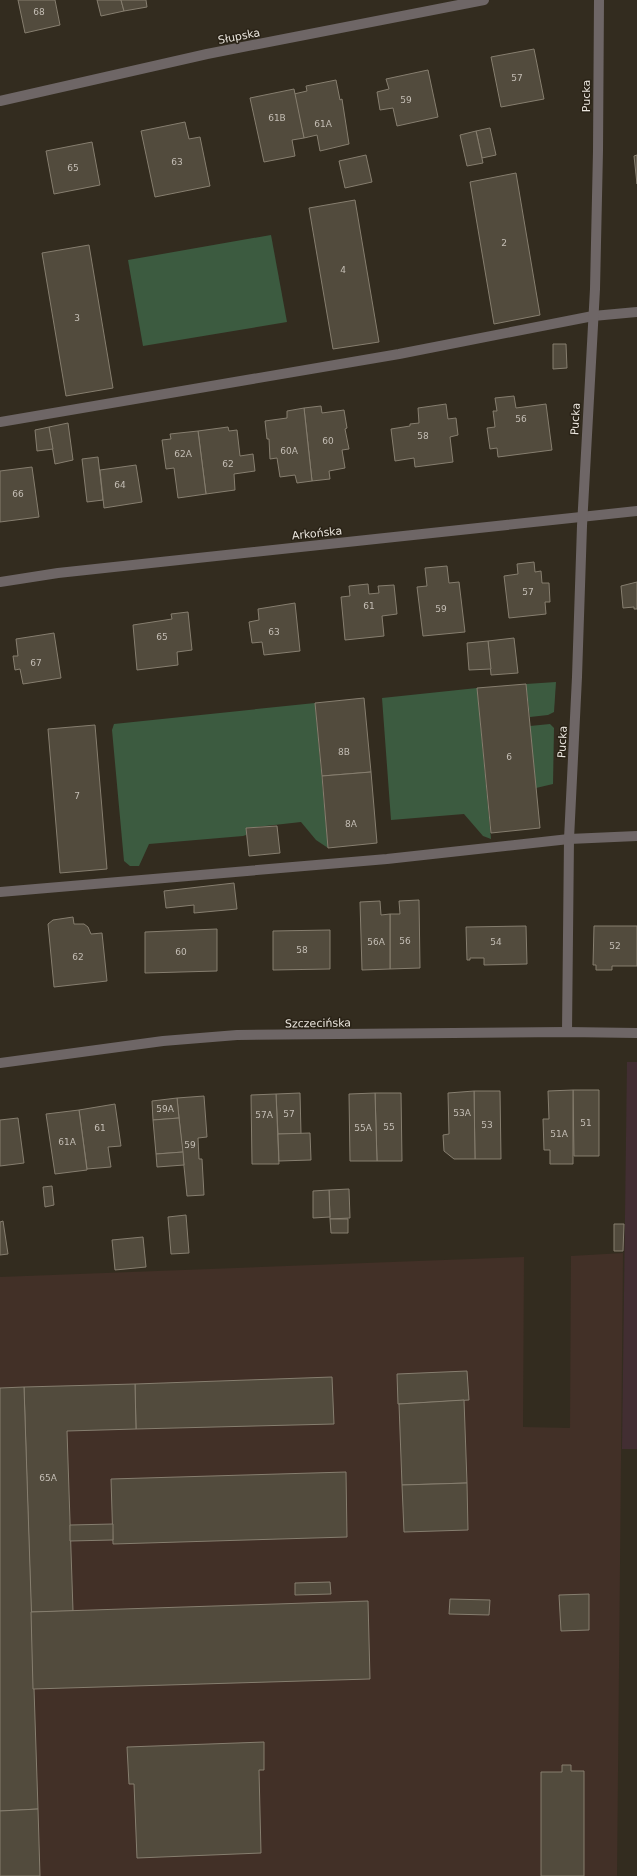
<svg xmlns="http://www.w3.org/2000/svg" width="637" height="1876" font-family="'DejaVu Sans',sans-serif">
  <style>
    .commercial { fill: #422e32 }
    .industrial { fill: #423027 }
    .green { fill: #3c5b40 }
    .building { fill: #524b3d; stroke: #867e6f }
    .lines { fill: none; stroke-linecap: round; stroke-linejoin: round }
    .lane { stroke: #6e6666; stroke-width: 10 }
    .street { stroke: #6e6666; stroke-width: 10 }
    .labels { text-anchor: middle; stroke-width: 3; stroke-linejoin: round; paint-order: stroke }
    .number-label { font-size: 9px; fill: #c4beb5 }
    .street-label { font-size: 11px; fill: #eae5dd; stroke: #292216 }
  </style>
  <rect width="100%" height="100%" fill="#332c1f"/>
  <polygon class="commercial" points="627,1062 637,1062 637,1449 622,1449"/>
  <polygon class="industrial" points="623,1253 617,1876 0,1876 0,1277 524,1257 523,1427 570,1428 571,1256"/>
  <g class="green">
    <polygon points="271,235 287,322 143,346 128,260"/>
    <polygon points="556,682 554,712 548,715 530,717 526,684"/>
    <polygon points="477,688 491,839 483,836 464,814 391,820 382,698"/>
    <polygon points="315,703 328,848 316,840 301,822 246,828 246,835 243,836 149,844 139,866 130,866 124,861 112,730 114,724"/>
    <polygon points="550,724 554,728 553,784 536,788 530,726"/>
  </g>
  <g class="building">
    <polygon points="18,0 55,0 60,25 25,33"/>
    <polygon points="97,0 121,0 124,11 101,16"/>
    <polygon points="121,0 146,0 147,7 124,11"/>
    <polygon points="534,49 544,99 501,107 491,57"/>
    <polygon points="428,70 438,117 397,126 393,108 380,110 377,92 389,89 386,79"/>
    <polygon points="336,80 340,100 342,99 349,144 320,151 317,135 304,138 294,94 307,91 306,86"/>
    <polygon points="294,89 304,138 292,140 295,156 264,162 250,98"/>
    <polygon points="185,122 189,139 200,137 210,186 155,197 141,131"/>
    <polygon points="490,128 496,155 482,158 476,131"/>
    <polygon points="476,131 483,163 467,166 460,135"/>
    <polygon points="92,142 100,185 54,194 46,151"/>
    <polygon points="366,155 372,182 345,188 339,161"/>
    <polygon points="637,155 637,184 634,156"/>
    <polygon points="516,173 540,315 494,324 470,182"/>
    <polygon points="355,200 379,342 333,349 309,208"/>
    <polygon points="89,245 113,388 66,396 42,253"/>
    <polygon points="553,344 566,344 567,368 553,369"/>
    <polygon points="514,396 516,408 546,404 552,450 498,457 497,448 490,449 487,428 495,427 493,411 497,411 495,398"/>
    <polygon points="446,404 448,419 456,418 458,435 450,437 453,462 415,467 414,458 395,461 391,429 410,426 410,424 419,423 418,408"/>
    <polygon points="321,406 322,413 344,410 347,428 345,429 349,449 342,450 345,468 329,471 330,479 312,481 304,408"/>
    <polygon points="304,408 312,481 297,483 295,475 280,477 277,458 270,459 269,439 267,439 265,421 287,418 287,411"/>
    <polygon points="68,423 73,460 55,464 49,427"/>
    <polygon points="49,427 53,449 37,451 35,430"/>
    <polygon points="228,427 229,431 237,430 240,456 253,454 255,471 234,474 235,490 206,494 198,431"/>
    <polygon points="198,431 206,494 178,498 174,468 166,469 162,440 171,439 170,434"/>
    <polygon points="98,457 103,500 87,502 82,459"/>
    <polygon points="136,465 142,502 104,508 100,470"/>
    <polygon points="32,467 39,517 0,522 0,471"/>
    <polygon points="534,562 535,572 541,571 542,583 549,583 550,602 545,602 546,614 509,618 504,576 518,574 517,564"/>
    <polygon points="447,566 449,583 459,582 465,632 423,636 417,587 427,586 425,568"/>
    <polygon points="637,582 637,609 634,609 634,607 623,608 621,586"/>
    <polygon points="368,584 369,594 379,593 378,586 394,585 397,614 382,616 384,636 345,640 341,597 350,596 349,586"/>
    <polygon points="295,603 300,651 264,655 262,642 252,643 249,622 259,620 258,609"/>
    <polygon points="188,612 192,650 177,652 178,665 137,670 133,625 172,619 171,614"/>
    <polygon points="54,633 61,678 23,684 20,669 15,670 13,656 18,656 16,639"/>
    <polygon points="514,638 518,673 491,675 488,641"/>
    <polygon points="488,641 491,669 469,670 467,643"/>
    <polygon points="526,684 540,828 491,833 477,688"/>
    <polygon points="364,698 371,772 322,776 315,703"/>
    <polygon points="95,725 107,869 60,873 48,729"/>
    <polygon points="371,772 377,843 328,848 322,776"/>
    <polygon points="277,826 280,853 249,856 246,828"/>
    <polygon points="234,883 237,909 194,913 194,905 166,908 164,891"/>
    <polygon points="419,900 420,968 390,969 390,914 400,914 399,901"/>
    <polygon points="380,901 381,915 390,914 390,969 362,970 360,902"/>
    <polygon points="73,917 74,924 84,924 88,927 91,934 102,933 107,981 54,987 48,924 53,920"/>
    <polygon points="526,926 527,964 484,965 484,958 470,958 470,960 467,960 466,927"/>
    <polygon points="594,926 637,926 637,966 612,966 612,970 596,970 596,965 593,965"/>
    <polygon points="217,929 217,971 145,973 145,932"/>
    <polygon points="330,930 330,969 273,970 273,931"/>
    <polygon points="573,1090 599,1090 599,1156 574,1156"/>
    <polygon points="573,1090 573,1164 550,1164 550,1150 544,1150 543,1119 549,1119 548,1091"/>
    <polygon points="474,1091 500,1091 501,1159 475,1159"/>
    <polygon points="474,1091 475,1159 454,1159 444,1151 443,1135 449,1134 448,1093"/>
    <polygon points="300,1093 301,1134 278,1134 276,1094"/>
    <polygon points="375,1093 401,1093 402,1161 377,1161"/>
    <polygon points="375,1093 377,1161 350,1161 349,1094"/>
    <polygon points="276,1094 279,1164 252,1164 251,1095"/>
    <polygon points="204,1096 207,1137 198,1138 199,1159 202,1159 204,1195 187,1196 177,1098"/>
    <polygon points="177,1098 179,1118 153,1120 152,1101"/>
    <polygon points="115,1104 121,1146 108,1147 111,1167 87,1169 79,1110"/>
    <polygon points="79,1110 87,1170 55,1174 46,1114"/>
    <polygon points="18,1118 24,1163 0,1166 0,1120"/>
    <polygon points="179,1118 183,1152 156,1154 153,1120"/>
    <polygon points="310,1133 311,1160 279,1161 278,1134"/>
    <polygon points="183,1152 184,1165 157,1167 156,1154"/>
    <polygon points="52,1186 54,1205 45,1207 43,1187"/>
    <polygon points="349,1189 350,1218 330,1219 329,1190"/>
    <polygon points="329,1190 330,1217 313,1218 313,1191"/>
    <polygon points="186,1215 189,1253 171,1254 168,1217"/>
    <polygon points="330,1219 348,1219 348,1233 331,1233"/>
    <polygon points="3,1221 8,1254 0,1255 0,1222"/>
    <polygon points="614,1224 624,1224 623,1251 614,1251"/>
    <polygon points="143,1237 146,1267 115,1270 112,1240"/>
    <polygon points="467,1371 469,1400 398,1404 397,1374"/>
    <polygon points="332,1377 334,1424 136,1429 135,1384"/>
    <polygon points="135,1384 136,1429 67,1431 73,1611 31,1612 24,1387"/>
    <polygon points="24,1387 38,1809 0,1811 0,1388"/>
    <polygon points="464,1400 467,1483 402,1485 399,1404"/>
    <polygon points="346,1472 347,1537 113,1544 111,1479"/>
    <polygon points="467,1483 468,1530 404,1532 402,1485"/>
    <polygon points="113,1524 113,1540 70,1541 70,1525"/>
    <polygon points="330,1582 331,1594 295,1595 295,1583"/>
    <polygon points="589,1594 589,1630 561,1631 559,1595"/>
    <polygon points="450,1599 490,1600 489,1615 449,1614"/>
    <polygon points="368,1601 370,1679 33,1689 31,1612"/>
    <polygon points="264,1742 264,1770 259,1770 261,1853 137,1858 134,1784 129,1784 127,1747"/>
    <polygon points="562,1765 571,1765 571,1771 584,1771 584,1876 541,1876 541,1772 562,1772"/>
    <polygon points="38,1809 40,1876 0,1876 0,1811"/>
  </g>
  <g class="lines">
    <g class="lane">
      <polyline points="0,422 399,354 593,316 637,312"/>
      <polyline points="0,892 387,859 569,839 637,836"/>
    </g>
    <g class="street">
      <polyline points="0,101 207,54 484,0"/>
      <polyline points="0,582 58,573 637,511"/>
      <polyline points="567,1032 569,839 577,677 582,526 595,289 598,151 599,0"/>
      <polyline points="0,1063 163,1041 237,1035 567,1032 637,1033"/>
    </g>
  </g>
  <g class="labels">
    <g class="number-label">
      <text x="39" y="15">68</text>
      <text x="517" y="81">57</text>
      <text x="406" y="103">59</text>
      <text x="277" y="121">61B</text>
      <text x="323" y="127">61A</text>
      <text x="177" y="165">63</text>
      <text x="73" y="171">65</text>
      <text x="504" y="246">2</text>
      <text x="343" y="273">4</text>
      <text x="77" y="321">3</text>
      <text x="521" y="422">56</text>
      <text x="423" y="439">58</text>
      <text x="328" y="444">60</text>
      <text x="289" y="454">60A</text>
      <text x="183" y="457">62A</text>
      <text x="228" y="467">62</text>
      <text x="120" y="488">64</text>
      <text x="18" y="497">66</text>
      <text x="528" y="595">57</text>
      <text x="369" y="609">61</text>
      <text x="441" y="612">59</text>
      <text x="274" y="635">63</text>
      <text x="162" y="640">65</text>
      <text x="36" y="666">67</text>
      <text x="344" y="755">8B</text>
      <text x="509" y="760">6</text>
      <text x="77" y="799">7</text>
      <text x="351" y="827">8A</text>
      <text x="405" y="944">56</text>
      <text x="376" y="945">56A</text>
      <text x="496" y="945">54</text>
      <text x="615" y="949">52</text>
      <text x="302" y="953">58</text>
      <text x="181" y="955">60</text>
      <text x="78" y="960">62</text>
      <text x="165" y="1112">59A</text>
      <text x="462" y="1116">53A</text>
      <text x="289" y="1117">57</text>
      <text x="264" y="1118">57A</text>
      <text x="586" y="1126">51</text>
      <text x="487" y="1128">53</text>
      <text x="389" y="1130">55</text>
      <text x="100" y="1131">61</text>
      <text x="363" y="1131">55A</text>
      <text x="559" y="1137">51A</text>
      <text x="67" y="1145">61A</text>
      <text x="190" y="1148">59</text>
      <text x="48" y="1481">65A</text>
    </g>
    <g class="street-label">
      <text transform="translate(239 36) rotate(-11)" y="4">Słupska</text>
      <text transform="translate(586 96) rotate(-90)" y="4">Pucka</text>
      <text transform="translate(575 419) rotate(-87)" y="4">Pucka</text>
      <text transform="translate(317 533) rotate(-6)" y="4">Arkońska</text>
      <text transform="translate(562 742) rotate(-87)" y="4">Pucka</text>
      <text transform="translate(318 1023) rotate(-1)" y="4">Szczecińska</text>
    </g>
  </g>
</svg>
